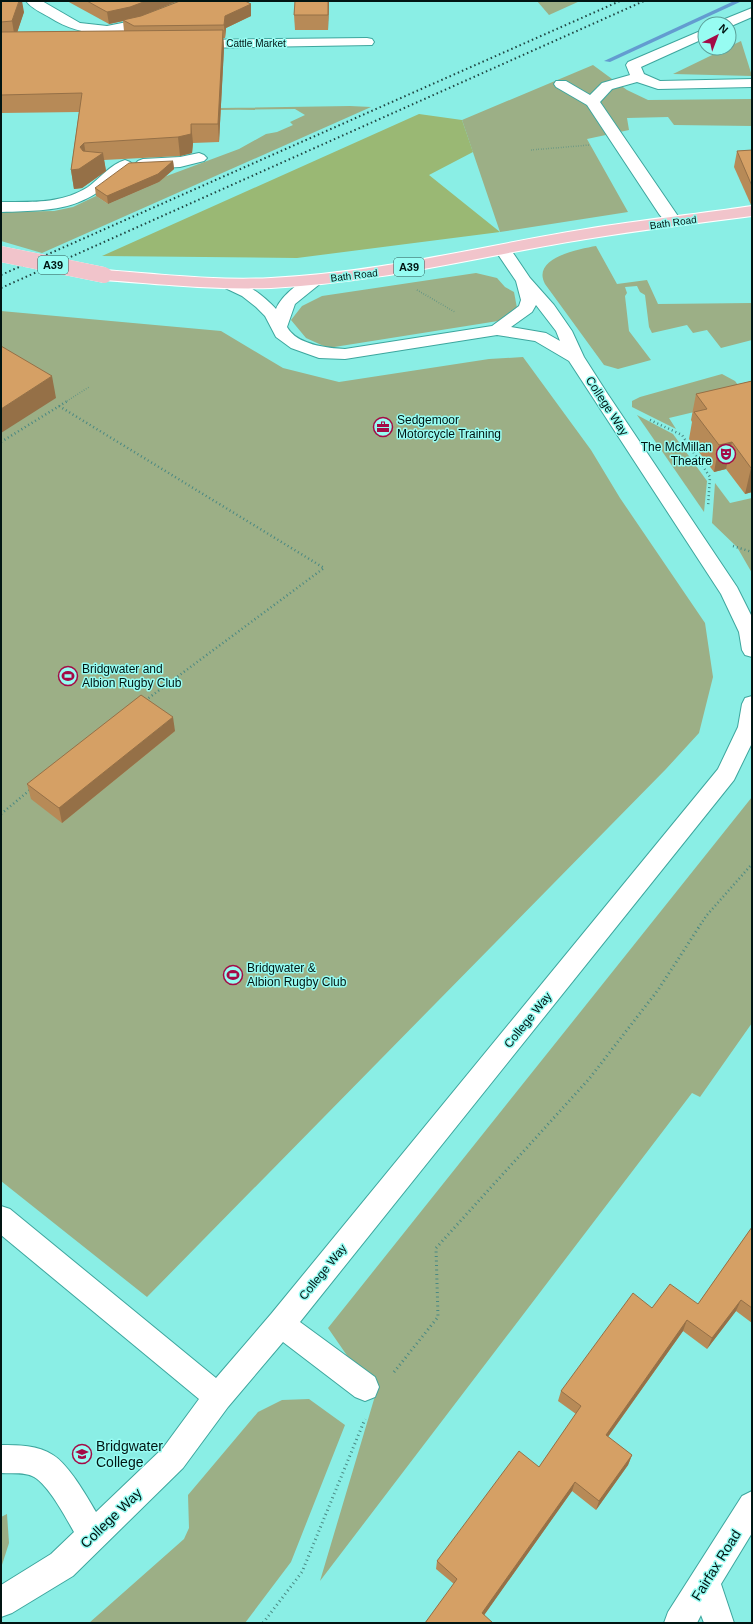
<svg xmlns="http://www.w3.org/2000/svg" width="753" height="1624" font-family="Helvetica,sans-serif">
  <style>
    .green { fill: #9caf86 }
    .forest { fill: #9ab874 }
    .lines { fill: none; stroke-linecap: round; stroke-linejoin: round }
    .stream { fill: #639cd0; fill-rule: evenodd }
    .minor-casing { stroke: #3da69e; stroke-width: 2 }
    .major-casing { stroke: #fff; stroke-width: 2 }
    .path-far2 { stroke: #498882; stroke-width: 1.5; stroke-dasharray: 0.5 2; stroke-linecap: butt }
    .path-far1 { stroke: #498882; stroke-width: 2.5; stroke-dasharray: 1 3; stroke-linecap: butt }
    .path { stroke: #498882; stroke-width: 3; stroke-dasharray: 1 3.5; stroke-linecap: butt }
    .minor { fill: #fff; fill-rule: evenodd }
    .major { fill: #f1c4cb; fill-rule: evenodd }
    .rail { stroke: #204643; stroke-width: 2; stroke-dasharray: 1.5 3; stroke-linecap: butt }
    .major-bridge-casing { stroke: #fff; stroke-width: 16; stroke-linecap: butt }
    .major-bridge { stroke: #f1c4cb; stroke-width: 16 }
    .wall { fill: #b78a57 }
    .shaded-wall { fill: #957047 }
    .building { fill: #d5a065; stroke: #957047 }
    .labels { text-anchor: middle; stroke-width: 3; stroke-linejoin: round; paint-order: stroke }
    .far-street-label { font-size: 10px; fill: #011513; stroke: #97fcf2 }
    .shield { fill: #97fcf2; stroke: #2e5a56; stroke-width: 1 }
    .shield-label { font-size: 11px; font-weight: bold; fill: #011513 }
    .street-label { font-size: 12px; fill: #011513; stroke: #97fcf2 }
    .poi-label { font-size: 12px; fill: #011513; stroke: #97fcf2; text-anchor: start }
    .near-poi-label { font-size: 14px; fill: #011513; stroke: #97fcf2; text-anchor: start }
    .near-street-label { font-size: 14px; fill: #011513; stroke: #97fcf2 }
  </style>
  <rect width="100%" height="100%" fill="#8aeee5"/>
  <g class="green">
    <polygon points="537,1 580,1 549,15"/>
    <polygon points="741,41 752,76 673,74"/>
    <polygon points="593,65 627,90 648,100 752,99 752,126 674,125 668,117 627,118 629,130 587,139 628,212 500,232 462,120"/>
    <polygon points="350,106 371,107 42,253 1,241 1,212 54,211 73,207 96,196 108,204 159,182 164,177 239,149 266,134 277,132 293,125 290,122 305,115 295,109 220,110 220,108"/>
    <path d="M596,246L617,284L647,280L658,304L752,303V340L721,348L707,330L693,333L687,325L652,333L649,327L645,295L640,292L637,286L625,287L627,293L625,296L629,331L651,360L618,369L604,365L545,284C531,258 579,249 596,246Z"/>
    <polygon points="476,273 497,278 505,287 514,292 517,308 498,321 328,348 306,338 291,320 302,306 322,296"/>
    <polygon points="1,311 221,331 283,368 339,382 489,359 523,357 591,450 620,498 705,623 713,677 699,733 666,769 147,1297 1,1181"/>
    <polygon points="722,374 735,381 749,399 669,418 676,429 632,407 632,401 640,397"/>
    <polygon points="637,415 673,434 707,481 704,512"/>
    <polygon points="715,483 730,503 752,498 752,573 737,547 712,523"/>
    <polygon points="752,797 752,1023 700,1097 692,1093 320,1581 375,1396 328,1328"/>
    <polygon points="309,1399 345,1425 291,1562 245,1623 89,1623 184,1539 189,1528 188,1495 258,1412 282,1400"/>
    <polygon points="7,1514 9,1543 1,1568 1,1517"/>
  </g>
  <polygon class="forest" points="419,114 462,120 473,152 429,175 500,232 297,258 102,256"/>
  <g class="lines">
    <polygon class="stream" points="734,1 742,1 610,62 604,61"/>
    <g class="minor-casing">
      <g id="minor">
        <path d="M26,1H42L80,23L107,26L132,21L182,1H200L198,4C148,26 100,50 49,17C42,13 31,8 26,1Z"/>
        <polygon points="752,8 752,17 729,27 729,24 718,24 720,21"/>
        <path d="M705,29V38L641,67L644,74L660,81L752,79V87L658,89L637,82L612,89L600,102L682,222L680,225C669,228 666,222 659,214L587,105L556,87L554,84L556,81H566L590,95L602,83L630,75L626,65L628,62Z"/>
        <polygon points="367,38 372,39 374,42 372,45 194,48 189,47 187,44 189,41 194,40"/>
        <polygon points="199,153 204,155 207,158 204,161 180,167 143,169 138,167 135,164 138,161 143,159 180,157"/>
        <path d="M125,160L130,162L133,165L130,168C80,210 65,210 1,212V202C32,202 61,204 88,187C99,179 111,164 125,160Z"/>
        <path d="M503,245L509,247L530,278L554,305L572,331L584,357L607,393L737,587L752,617V657L745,655L742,650L739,632L721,594L569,361L535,341L497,335L345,359L319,358L291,348L276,337L265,316L256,307L242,296L221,286L219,283L221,280C239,275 265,297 276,309C281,296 307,273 321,277L323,280L321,283L295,304L287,327C297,345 327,348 345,349L492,326L519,306L521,300L516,281L495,250L497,247ZM536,305L556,331L560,341L546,333L511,327L532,312Z"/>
        <path d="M752,696V743L734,780L300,1322L375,1377L379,1387L375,1397L365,1401L355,1397L283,1342L228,1407L183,1468L73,1576L12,1613L1,1617V1585L51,1554L74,1532C66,1518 47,1482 32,1476C23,1472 11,1474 1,1473V1445C18,1445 38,1445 53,1455C69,1465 86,1495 96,1512L163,1448L199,1399L1,1235V1206L10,1209L216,1378L271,1314L718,769L738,727L742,704L745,698Z"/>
        <polygon points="752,1491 752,1533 721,1584 734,1623 704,1623 701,1615 697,1623 664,1623 668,1612 742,1496"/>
      </g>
    </g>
    <g class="major-casing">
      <path id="major" d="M752,206V216C697,223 641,230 586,239C481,256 378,283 271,288C216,290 159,284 104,280L98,278L96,275L98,272L104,270C159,274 216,281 271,278C378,273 481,246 586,229C641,220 697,214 752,206Z"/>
    </g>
    <g class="path-far2">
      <polyline points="531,150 590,145"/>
      <polyline points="417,290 455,312"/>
      <polyline points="67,401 89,387"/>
    </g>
    <g class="path-far1">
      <polyline points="59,406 324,568 146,700"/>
      <polyline points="650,420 682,435 710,477 708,507"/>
      <polyline points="1,442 69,400"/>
      <polyline points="733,546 752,552"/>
      <polyline points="1,814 31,789"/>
      <polyline points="698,928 707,915 752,864"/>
    </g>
    <g class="path">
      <polyline points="394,1372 438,1317 436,1248 589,1079 658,990 699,927"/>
      <polyline points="263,1623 302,1572 365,1419"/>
    </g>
    <use href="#minor" class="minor"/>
    <use href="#major" class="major"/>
    <g class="rail">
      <polyline points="1,275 620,1"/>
      <polyline points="1,288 644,1"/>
    </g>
    <g class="major-bridge-casing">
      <polyline id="major-bridge" points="1,254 104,275"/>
    </g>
    <use href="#major-bridge" class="major-bridge"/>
  </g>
  <g class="wall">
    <polygon points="1,1 24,12 17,32 124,31 123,21 109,24 67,1 178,1 141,16 251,4 251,16 226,28 225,38 223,38 224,48 219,142 193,143 192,153 180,156 104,160 106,171 82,188 74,189 71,170 79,112 1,113"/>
    <polygon points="295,1 329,1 328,30 295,30 294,15"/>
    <polygon points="752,150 752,205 751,205 734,167 737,151"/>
    <polygon points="173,161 174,169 159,182 108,204 96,196 95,188"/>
    <polygon points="752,381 752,492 745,494 726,469 714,472 689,439 692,422 691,420 696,394"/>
    <polygon points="175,731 62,823 31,799 27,784"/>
    <polygon points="752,1227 752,1323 736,1311 707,1349 683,1331 608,1437 632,1455 628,1465 596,1510 572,1491 484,1615 425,1623 454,1584 436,1569 437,1561 539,1467 576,1414 558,1401 561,1391 652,1308 698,1304"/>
  </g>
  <g class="shaded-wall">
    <polygon points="19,1 22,1 24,12 15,39 12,21"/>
    <polygon points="146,1 178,1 132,20 123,20 123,21 109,24 107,12"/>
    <polygon points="328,1 329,1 328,30"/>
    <polygon points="251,4 251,16 226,28 225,38 224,25 225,16"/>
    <polygon points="223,30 224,48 219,142 218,124"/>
    <polygon points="191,124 193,143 192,153 180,156 178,137"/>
    <polygon points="84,143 87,162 80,147"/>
    <polygon points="103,153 106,171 82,188 74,189 71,170"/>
    <polygon points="173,161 174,169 159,182 108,204 107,196"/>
    <polygon points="52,376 56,398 1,433 1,409"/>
    <polygon points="732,442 726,469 714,472 719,445"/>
    <polygon points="752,467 752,492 745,494 751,468"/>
    <polygon points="173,717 175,731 62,823 59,808"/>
    <polygon points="741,1300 736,1311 707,1349 712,1338"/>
    <polygon points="687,1320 683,1331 602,1445 606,1435"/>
    <polygon points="632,1455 628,1465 596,1510 599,1501"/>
    <polygon points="575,1482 572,1491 480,1621 482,1613"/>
  </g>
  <g class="building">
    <polygon points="1,1 19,1 12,21 1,22"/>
    <polygon points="87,1 146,1 130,7 107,12"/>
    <polygon points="180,1 245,1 251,4 225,16 224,25 134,26 123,20 141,16"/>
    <polygon points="295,1 328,1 328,15 294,15"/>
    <polygon points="223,30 218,124 191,124 191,134 178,137 84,143 80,147 83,151 103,153 79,169 71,170 82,93 1,95 1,32"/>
    <polygon points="752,150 752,186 737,151"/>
    <polygon points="173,161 158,174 107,196 95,188 129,163"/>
    <polygon points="1,346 52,376 1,409"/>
    <polygon points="752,381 752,467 751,468 732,442 719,445 694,412 707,409 696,394"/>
    <polygon points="141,695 173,717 59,808 27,784"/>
    <polygon points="752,1227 752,1308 741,1300 712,1338 687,1320 606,1435 632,1455 599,1501 575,1482 482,1613 493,1623 425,1623 457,1579 437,1561 519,1451 539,1467 581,1406 561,1391 633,1293 652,1308 670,1284 698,1304"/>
  </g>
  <defs>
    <g id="office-ring" transform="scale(1)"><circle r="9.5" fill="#97fcf2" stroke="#a40b46" stroke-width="1.5"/><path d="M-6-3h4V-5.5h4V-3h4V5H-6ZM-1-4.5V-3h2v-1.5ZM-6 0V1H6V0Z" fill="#a40b46"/></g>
    <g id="theatre-ring" transform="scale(1)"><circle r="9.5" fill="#97fcf2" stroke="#a40b46" stroke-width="1.5"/><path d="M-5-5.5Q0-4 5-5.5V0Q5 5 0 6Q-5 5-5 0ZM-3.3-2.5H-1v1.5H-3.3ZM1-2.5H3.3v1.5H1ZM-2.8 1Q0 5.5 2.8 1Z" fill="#a40b46"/></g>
    <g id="stadium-ring" transform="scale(1)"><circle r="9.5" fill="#97fcf2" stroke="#a40b46" stroke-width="1.5"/><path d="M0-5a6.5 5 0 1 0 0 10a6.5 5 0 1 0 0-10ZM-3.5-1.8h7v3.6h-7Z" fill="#a40b46"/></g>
    <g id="university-ring" transform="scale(1)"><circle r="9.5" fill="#97fcf2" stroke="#a40b46" stroke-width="1.5"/><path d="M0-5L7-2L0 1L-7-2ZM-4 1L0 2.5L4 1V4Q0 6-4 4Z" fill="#a40b46"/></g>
  </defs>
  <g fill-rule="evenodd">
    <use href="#office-ring" x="383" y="427"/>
    <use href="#theatre-ring" x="726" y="454"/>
    <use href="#stadium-ring" x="68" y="676"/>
    <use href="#stadium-ring" x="233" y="975"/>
    <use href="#university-ring" x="82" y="1454"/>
  </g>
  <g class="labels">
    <g class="far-street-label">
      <text x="256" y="47">Cattle Market</text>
      <text transform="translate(673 222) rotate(-8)" y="4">Bath Road</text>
      <text transform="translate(354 275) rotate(-7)" y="4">Bath Road</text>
    </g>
    <g class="shield">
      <rect x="38" y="256" width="30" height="18" rx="3"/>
      <rect x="394" y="258" width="30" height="18" rx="3"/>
    </g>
    <g class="shield-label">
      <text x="53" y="269">A39</text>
      <text x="409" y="271">A39</text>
    </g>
    <g class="street-label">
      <text transform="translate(607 406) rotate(57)" y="4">College Way</text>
      <text transform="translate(528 1020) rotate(-51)" y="4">College Way</text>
      <text transform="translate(323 1272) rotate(-51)" y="4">College Way</text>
    </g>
    <g class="poi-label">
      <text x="397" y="424">Sedgemoor<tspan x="397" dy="14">Motorcycle Training</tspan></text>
      <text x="712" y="451" text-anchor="end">The McMillan<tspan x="712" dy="14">Theatre</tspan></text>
      <text x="82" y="673">Bridgwater and<tspan x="82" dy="14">Albion Rugby Club</tspan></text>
      <text x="247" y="972">Bridgwater &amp;<tspan x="247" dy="14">Albion Rugby Club</tspan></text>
    </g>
    <g class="near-poi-label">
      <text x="96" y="1451">Bridgwater<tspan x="96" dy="16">College</tspan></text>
    </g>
    <g class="near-street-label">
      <text transform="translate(111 1518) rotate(-44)" y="5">College Way</text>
      <text transform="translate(716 1565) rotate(-58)" y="5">Fairfax Road</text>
    </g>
  </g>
  <rect width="753" height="1624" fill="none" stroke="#011513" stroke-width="4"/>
  <g transform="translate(717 36) rotate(42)"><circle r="19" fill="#97fcf2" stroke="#5ba099"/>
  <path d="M0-3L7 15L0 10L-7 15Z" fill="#a40b46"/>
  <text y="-6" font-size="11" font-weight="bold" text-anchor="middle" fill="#011513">N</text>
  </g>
</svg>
